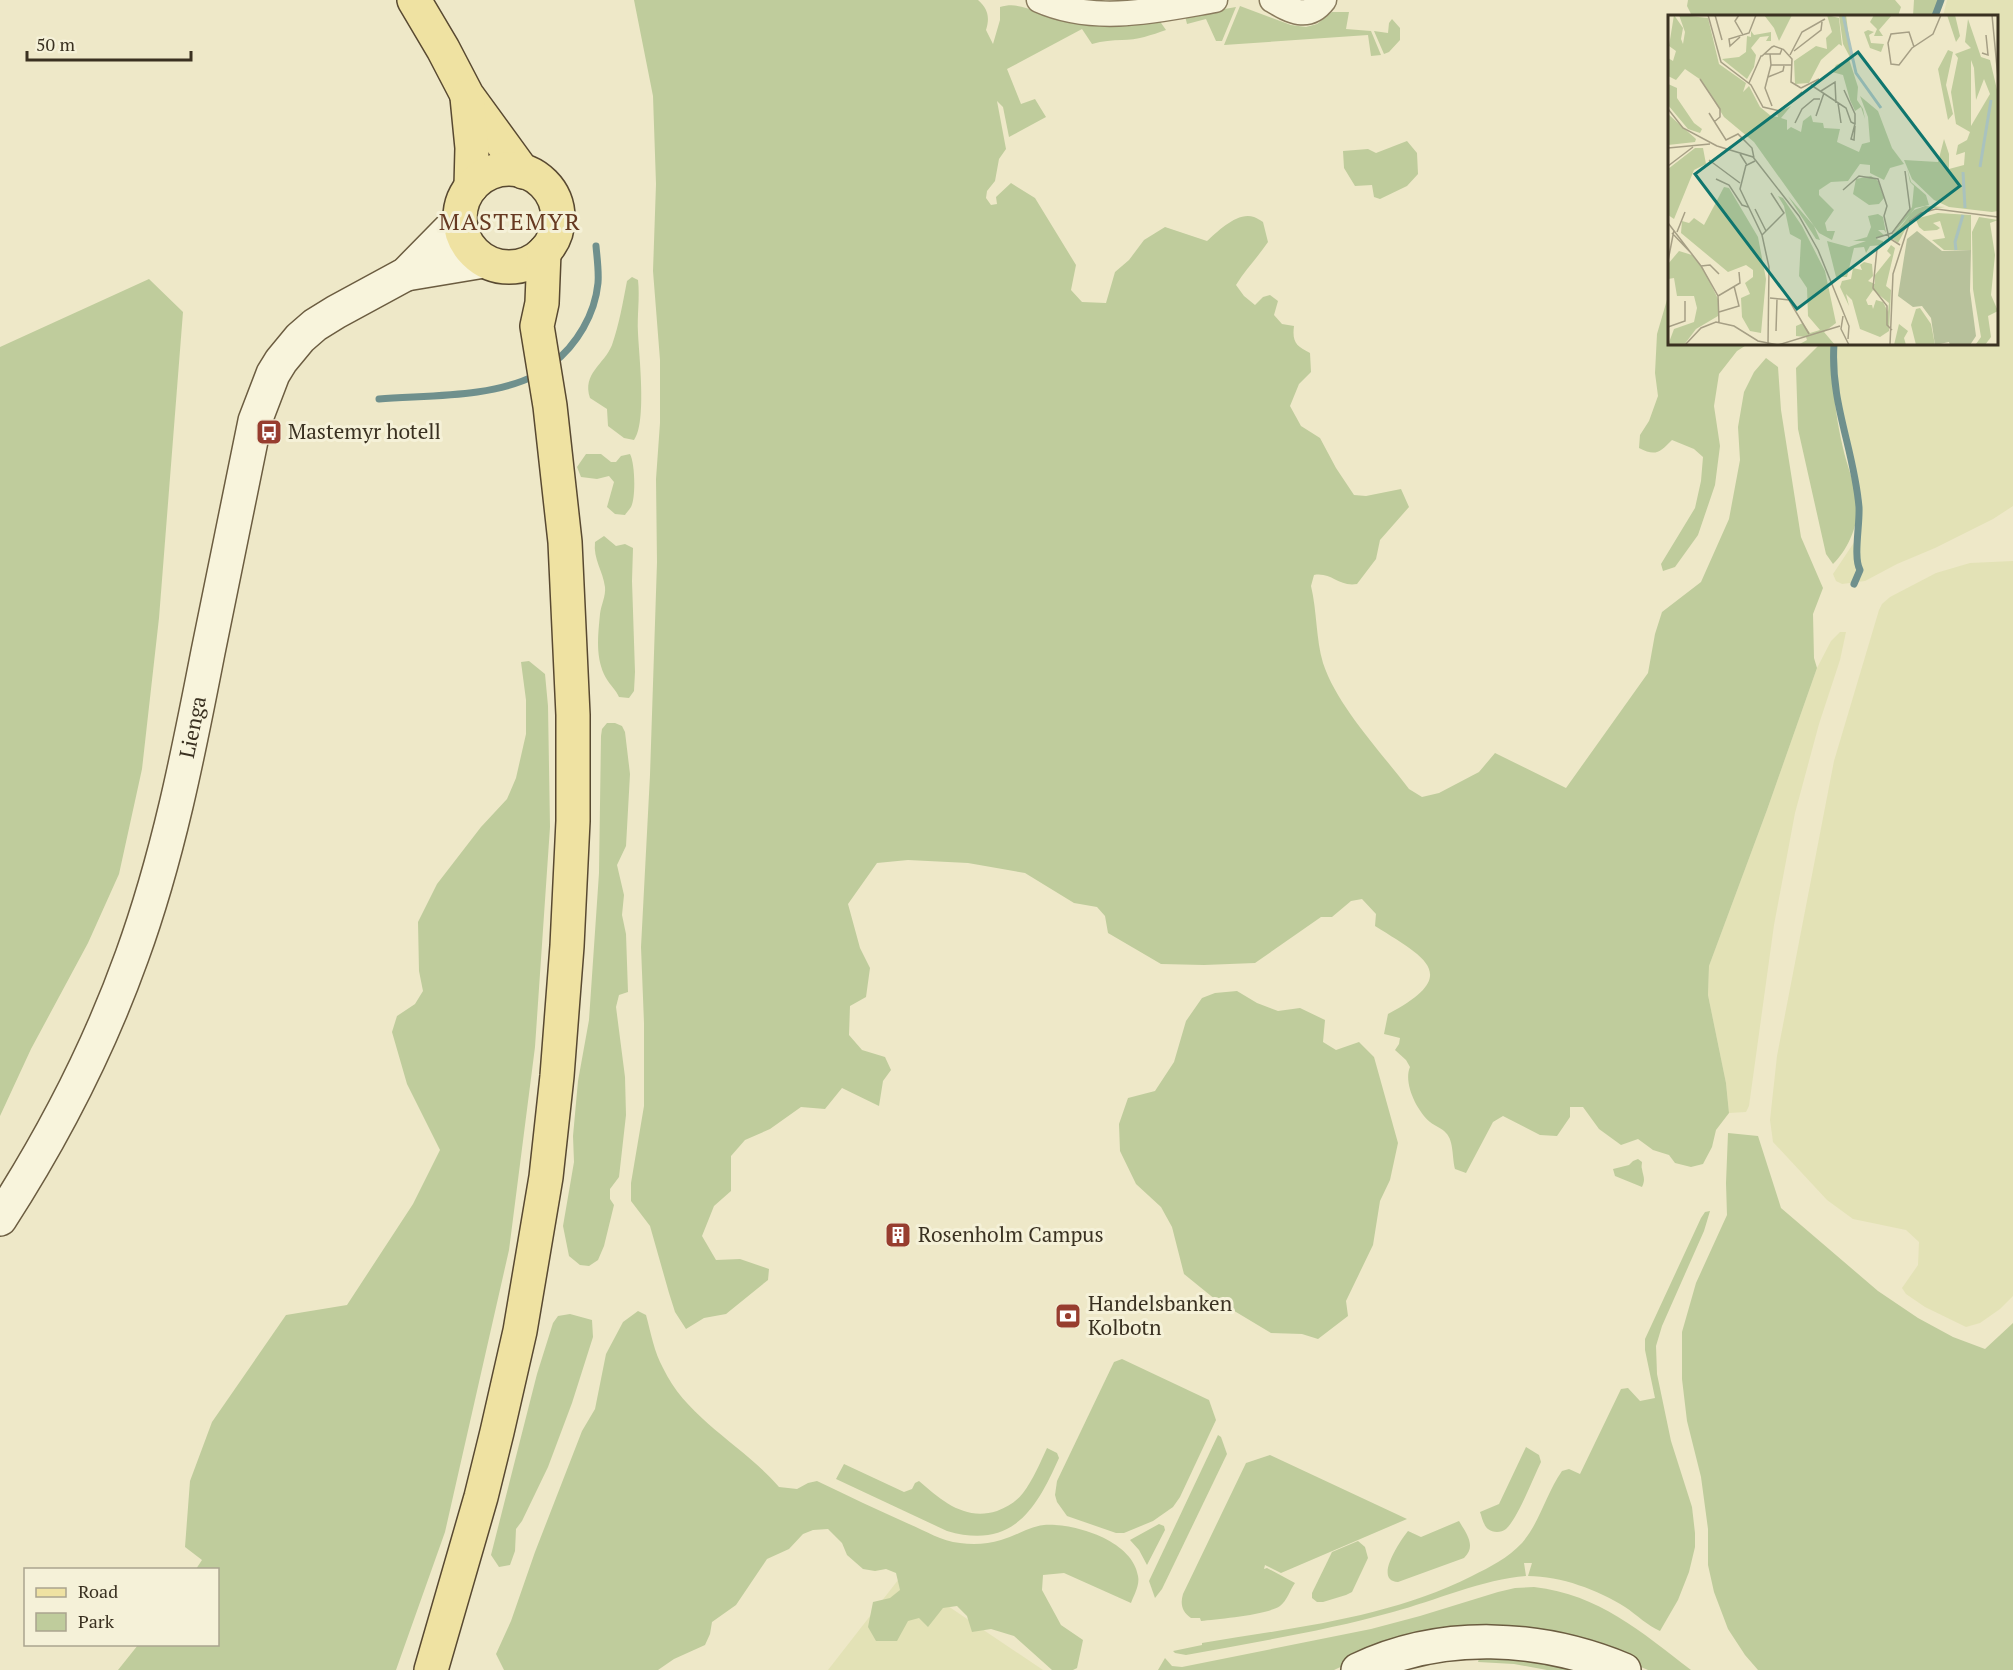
<svg xmlns="http://www.w3.org/2000/svg" width="2013" height="1670" font-family="'PT Serif',serif">
  <style>
    .farmland { fill: #e3e2b6 }
    .green { fill: #bfcc9c }
    .lines { fill: none; stroke-linecap: round; stroke-linejoin: round }
    .stream { stroke: #6f908d; stroke-width: 7 }
    .street-casing { stroke: #897b5d; stroke-width: 27 }
    .secondary-casing { stroke: #6b5c40; stroke-width: 36 }
    .primary-casing { stroke: #584931; stroke-width: 36 }
    .street { stroke: #f8f4dc; stroke-width: 24 }
    .secondary { stroke: #f8f4dc; stroke-width: 33 }
    .primary { stroke: #efe2a2; stroke-width: 33 }
    .labels { text-anchor: middle; stroke-width: 6; stroke-linejoin: round; paint-order: stroke }
    .poi-label { font-size: 21px; fill: #3a3121; stroke: #f5f1d8; text-anchor: start }
    .street-label { font-size: 21px; fill: #3a3121; stroke: #f5f1d8 }
    .quarter-label { font-size: 24px; letter-spacing: 1.5px; fill: #663921; stroke: #f5f1d8 }
    .inset-river { fill: none; stroke: #a9c2be; stroke-width: 3 }
    .inset-road { fill: none; stroke: #a69f85; stroke-width: 1.5 }
    .view { fill: #0f766e; fill-opacity: 0.15; stroke: #0f766e; stroke-width: 3 }
    .inset-edge { fill: none; stroke: #3a3121; stroke-width: 3 }
  </style>
  <rect width="100%" height="100%" fill="#eee8c8"/>
  <g class="farmland">
    <polygon points="1947,0 2013,0 2013,506 1993,519 1935,548 1897,564 1865,581 1842,584 1836,581 1833,574 1861,532 1862,499 1848,453 1836,394 1837,344 1996,344 1996,16 1943,16"/>
    <polygon points="2013,561 2013,1296 2000,1309 1980,1323 1966,1327 1925,1307 1906,1294 1902,1288 1918,1265 1919,1242 1906,1230 1853,1219 1827,1200 1773,1142 1770,1120 1777,1056 1834,761 1879,610 1882,604 1890,597 1936,573 1970,563"/>
    <polygon points="1840,632 1846,632 1840,660 1819,724 1795,813 1774,925 1749,1106 1746,1112 1729,1113 1726,1083 1708,995 1709,966 1767,810 1817,668 1831,641"/>
    <polygon points="902,1575 1043,1670 828,1670"/>
  </g>
  <g class="green">
    <path d="M634,0H978C988,9 990,17 986,30L993,44L1000,20V7C1014,3 1025,7 1038,12L1159,20L1166,30C1152,35 1137,40 1122,40C1112,40 1103,41 1092,44L1082,29L1007,69L1021,104L1035,99L1046,117L1009,137L1003,107L997,101L1006,149L999,159L995,181L987,191L986,198L991,205L997,204L996,197L1011,183L1035,198L1076,265L1071,290L1082,302L1106,303L1115,272L1129,260L1144,240L1165,227L1207,241C1218,231 1238,211 1254,217C1257,218 1260,220 1263,222L1268,242C1258,257 1245,270 1236,285L1244,296L1255,305L1263,297L1270,295L1278,301L1274,315L1282,324L1294,326C1292,342 1296,346 1310,353L1311,372L1299,384L1290,406L1301,426L1320,438L1336,468L1354,495L1366,496L1401,489L1409,507L1380,540L1376,559L1357,584C1338,587 1332,572 1314,575L1311,586C1317,611 1316,640 1323,663C1337,706 1381,752 1409,789L1422,797L1439,793L1479,772L1495,753L1566,788L1648,673L1655,634L1662,612L1701,582L1729,519L1740,460L1738,427L1744,392L1754,372L1766,358L1778,367L1781,410L1801,537L1823,588L1813,614L1814,658L1817,668L1767,810L1709,966L1708,995L1726,1083L1729,1113L1716,1130L1712,1147L1703,1164L1691,1167L1675,1163L1669,1155L1653,1150L1638,1139L1621,1145L1599,1129L1583,1107H1570V1117L1557,1136L1540,1135L1503,1116L1493,1122L1466,1173L1455,1169C1452,1158 1454,1141 1446,1133C1442,1128 1435,1126 1430,1122C1417,1111 1403,1083 1410,1067L1406,1060L1395,1050L1399,1044L1400,1038L1384,1034L1388,1014C1462,975 1426,958 1375,926L1376,914L1362,899L1351,901L1332,917H1321L1255,963L1204,965L1161,964L1108,933L1105,916L1097,907L1074,903L1025,873L968,863L908,860L877,863L848,904L860,948L870,968L866,997L850,1006L849,1035L862,1050L885,1057L891,1070L883,1081L879,1106L842,1088L825,1109L801,1107L770,1129L745,1140L731,1156V1191L714,1206L702,1236L716,1260L740,1259L769,1269L768,1280L726,1314L704,1318L686,1329L675,1312L669,1293L650,1226L631,1201V1183L644,1106V1023L641,947L650,775L657,562L656,479L660,423V360L653,271L656,184L653,96Z"/>
    <polygon points="1688,0 1895,0 1901,7 1898,16 1708,16 1691,14 1687,6"/>
    <polygon points="1914,0 1938,0 1933,16 1913,16"/>
    <polygon points="1240,6 1291,25 1306,27 1317,24 1332,12 1349,12 1346,29 1371,31 1381,55 1371,56 1368,35 1224,45"/>
    <polygon points="1236,7 1222,41 1216,41 1206,19 1187,24 1185,16"/>
    <polygon points="1392,19 1400,28 1400,40 1389,52 1384,54 1374,31 1388,33 1389,23"/>
    <polygon points="1407,141 1417,153 1418,174 1407,186 1380,199 1374,197 1372,185 1355,186 1344,168 1343,151 1368,149 1376,153"/>
    <path d="M632,277L638,280C640,298 637,315 638,333C639,356 647,423 634,440L624,438L608,426L607,409L590,398C582,373 604,365 612,345C619,325 623,302 627,281Z"/>
    <polygon points="149,279 183,312 159,618 142,769 119,874 88,943 31,1049 0,1116 0,347"/>
    <path d="M1669,293L1670,344H1748L1737,351L1719,374L1714,406L1720,446L1715,485L1698,535L1675,567L1663,571L1661,564L1695,508L1701,481L1703,457L1694,449L1672,440C1660,452 1656,457 1639,448L1640,435L1649,421L1658,396L1655,373L1657,334Z"/>
    <path d="M1820,344H1835C1831,379 1835,414 1843,448C1847,466 1855,484 1857,502C1860,522 1848,550 1833,564L1826,554L1798,429L1796,368Z"/>
    <path d="M586,454H601L611,462H616L621,456L630,454C635,463 636,498 631,507C630,509 626,513 625,515L615,514L607,507L614,482L609,476L597,479L581,477L577,467Z"/>
    <path d="M604,536L616,546L625,544L633,548L632,581L635,672L634,691L629,698L619,697C616,690 610,685 606,678C595,658 598,636 600,614C601,605 606,596 605,587C603,571 593,559 595,542Z"/>
    <polygon points="529,661 545,674 548,706 550,827 535,1047 509,1250 445,1532 396,1670 118,1670 138,1645 218,1644 218,1570 196,1569 202,1560 185,1547 190,1481 212,1422 286,1315 347,1305 413,1204 440,1150 407,1084 392,1032 397,1016 415,1004 423,991 419,971 418,922 437,884 481,827 507,799 516,778 526,734 526,700 521,662"/>
    <polygon points="607,723 615,723 622,726 625,732 630,774 626,846 617,865 624,895 622,915 626,934 628,992 619,995 616,1007 625,1077 626,1115 619,1177 610,1189 610,1199 614,1205 604,1246 598,1260 589,1266 580,1265 569,1256 563,1226 574,1162 573,1136 578,1081 589,1020 599,873 601,736 602,729"/>
    <polygon points="1237,991 1257,1003 1278,1011 1300,1008 1325,1020 1323,1042 1336,1050 1359,1042 1374,1057 1398,1143 1390,1180 1380,1201 1373,1245 1346,1301 1348,1316 1318,1339 1302,1334 1271,1333 1216,1300 1184,1274 1172,1227 1161,1207 1136,1184 1120,1151 1119,1124 1128,1098 1155,1091 1174,1062 1186,1021 1202,998 1215,993"/>
    <polygon points="1728,1133 1758,1136 1781,1208 1878,1291 1918,1318 1953,1337 1985,1349 2013,1323 2013,1670 1758,1670 1745,1655 1728,1629 1714,1592 1708,1565 1708,1529 1701,1477 1687,1421 1682,1379 1682,1332 1696,1283 1727,1215 1726,1183"/>
    <path d="M1638,1159L1642,1162C1642,1164 1641,1167 1642,1169C1643,1176 1646,1179 1642,1187L1615,1176L1613,1169L1629,1165L1633,1161Z"/>
    <path d="M1710,1211L1704,1231L1662,1326L1656,1346L1657,1374L1671,1441L1692,1507L1695,1533V1547L1689,1572L1678,1600L1660,1631C1648,1626 1637,1615 1625,1607C1598,1590 1561,1576 1528,1576L1532,1563H1524L1526,1576C1484,1579 1434,1601 1393,1612C1325,1631 1255,1642 1186,1655L1175,1653L1173,1651L1202,1645V1643C1292,1628 1389,1618 1472,1576C1490,1567 1508,1558 1522,1543C1540,1522 1546,1494 1562,1471L1569,1469L1580,1474L1621,1389L1628,1388L1640,1401L1655,1398L1645,1350V1339L1701,1218L1705,1212Z"/>
    <path d="M638,1311L646,1315C651,1333 654,1352 663,1368C687,1419 743,1445 779,1487L797,1489L808,1483L817,1481C848,1496 878,1510 909,1524C926,1531 941,1541 960,1543C974,1545 988,1544 1001,1540C1016,1536 1028,1527 1044,1525C1075,1523 1133,1541 1138,1576C1140,1585 1134,1595 1131,1603L1064,1573L1043,1575L1042,1590L1061,1625L1083,1640L1077,1668L1073,1670H1052L1014,1636L991,1629L972,1632L967,1616L957,1606L943,1608L928,1627L919,1618L908,1621L897,1641H876L868,1627L873,1602L890,1598L900,1590L896,1573L886,1569L875,1571L863,1569L847,1555L842,1543L828,1529L813,1530L803,1534L789,1549L767,1559L736,1605L712,1622L710,1634L705,1645L674,1659L658,1670H504L496,1654L511,1621L535,1552L582,1431L595,1409L606,1354L623,1322Z"/>
    <polygon points="570,1314 592,1320 593,1337 572,1403 548,1467 522,1521 516,1529 515,1551 510,1565 499,1567 491,1555 537,1374 553,1323 558,1316"/>
    <polygon points="1122,1359 1209,1400 1216,1420 1180,1497 1173,1507 1153,1521 1124,1533 1116,1533 1067,1516 1057,1502 1055,1495 1057,1481 1114,1362"/>
    <polygon points="1218,1435 1221,1437 1227,1454 1162,1589 1155,1598 1149,1581"/>
    <path d="M1526,1447L1539,1455L1541,1462C1533,1478 1518,1518 1506,1529C1501,1533 1493,1533 1488,1529C1483,1525 1482,1517 1480,1512L1499,1504Z"/>
    <path d="M1047,1448L1057,1453L1059,1458C1036,1510 1012,1550 947,1531L836,1479L844,1464L904,1492L912,1489L915,1483L919,1481C942,1501 965,1521 997,1511C1007,1507 1016,1502 1023,1493C1033,1480 1040,1463 1047,1448Z"/>
    <path d="M1270,1455L1407,1519L1281,1573L1265,1565L1264,1569L1267,1568L1295,1583C1290,1590 1287,1601 1280,1606C1267,1615 1218,1619 1201,1621L1200,1618H1191C1182,1612 1180,1604 1183,1594L1246,1463Z"/>
    <path d="M1459,1521C1466,1533 1477,1546 1464,1558L1398,1582C1373,1581 1400,1541 1408,1531L1421,1537Z"/>
    <polygon points="1159,1524 1164,1526 1165,1530 1147,1565 1139,1550 1130,1540"/>
    <polygon points="1358,1541 1365,1547 1368,1558 1352,1592 1346,1595 1323,1602 1317,1602 1312,1598 1312,1593 1332,1552"/>
    <path d="M1534,1587C1600,1595 1640,1631 1691,1670H1648L1596,1648L1347,1664L1334,1670H1158L1165,1658L1172,1666L1182,1667L1371,1629L1420,1616L1498,1592L1515,1588Z"/>
    <polygon points="1481,1653 1594,1670 1547,1670 1514,1664 1478,1662"/>
  </g>
  <g class="lines">
    <g class="stream">
      <polyline points="1935,16 1941,0"/>
      <path d="M1834,344C1830,403 1854,449 1859,507C1860,525 1853,557 1860,570L1854,584"/>
      <path d="M552,364C577,345 595,314 598,283C599,271 597,258 596,246"/>
      <path d="M379,399C428,395 491,398 536,375"/>
    </g>
    <g class="street-casing">
      <g id="street">
        <path d="M1039,0C1095,25 1158,10 1215,0"/>
        <path d="M1272,0C1291,11 1308,21 1324,0"/>
      </g>
    </g>
    <g class="secondary-casing">
      <g id="secondary">
        <polyline points="406,274 484,261"/>
        <path id="s1" d="M0,1219C53,1137 99,1048 132,956C168,857 188,755 208,652C224,575 239,498 255,421L273,374L281,361L300,338L315,325L336,312L406,274L460,219"/>
        <path d="M1358,1670C1442,1630 1540,1635 1624,1670"/>
      </g>
    </g>
    <g class="primary-casing">
      <g id="primary">
        <polyline points="414,0 443,49 467,95 523,172"/>
        <polyline points="467,97 472,148 471,187"/>
        <circle cx="509" cy="218" r="49"/>
        <polyline points="431,1670 481,1497 497,1432 520,1331 546,1177 557,1076 567,946 573,821 573,715 565,542 550,406 537,326 542,303 544,252"/>
      </g>
    </g>
    <use href="#street" class="street"/>
    <use href="#secondary" class="secondary"/>
    <use href="#primary" class="primary"/>
  </g>
  <defs>
    <g id="bus-square" transform="scale(1.35)"><rect x="-9" y="-9" width="18" height="18" rx="4" fill="#973d2f" stroke="#f5f1d8"/><path d="M-5-6H5V4H4V6H2V4H-2V6H-4V4H-5ZM-3.5-4V0h7V-4ZM-3.5 1.2v1.5H-2V1.2ZM2 1.2v1.5H3.5V1.2Z" fill="#fff"/></g>
    <g id="building-square" transform="scale(1.35)"><rect x="-9" y="-9" width="18" height="18" rx="4" fill="#973d2f" stroke="#f5f1d8"/><path d="M-4-6H4V6H1V3H-1V6H-4ZM-2.5-4.3h1.7v1.8h-1.7ZM.8-4.3h1.7v1.8H.8ZM-2.5-1h1.7V.8h-1.7ZM.8-1h1.7V.8H.8Z" fill="#fff"/></g>
    <g id="bank-square" transform="scale(1.35)"><rect x="-9" y="-9" width="18" height="18" rx="4" fill="#973d2f" stroke="#f5f1d8"/><path d="M-6-4H6V4H-6ZM0-2.3a2.3 2.3 0 1 0 0 4.6a2.3 2.3 0 1 0 0-4.6Z" fill="#fff"/></g>
  </defs>
  <g fill-rule="evenodd">
    <use href="#bus-square" x="269" y="432"/>
    <use href="#building-square" x="898" y="1235"/>
    <use href="#bank-square" x="1068" y="1316"/>
  </g>
  <g class="labels">
    <g class="poi-label">
      <text x="288" y="439">Mastemyr hotell</text>
      <text x="918" y="1242">Rosenholm Campus</text>
      <text x="1088" y="1311">Handelsbanken<tspan x="1088" dy="24">Kolbotn</tspan></text>
    </g>
    <g class="street-label">
      <text dy="7" stroke="none"><textPath href="#s1" startOffset="532">Lienga</textPath></text>
    </g>
    <g class="quarter-label">
      <text x="510" y="230">MASTEMYR</text>
    </g>
  </g>
  <g transform="translate(1668 15)">
    <rect width="330" height="330" fill="#eee8c8"/>
    <path d="M6,0L15,13L13,24L15,29L17,17L11,0L40,3L51,49L78,68L75,77L81,71L92,92L103,101L110,102L109,98L123,91L113,103L119,105V115L123,112L133,117L135,106L143,100L145,107L155,108L156,113L172,114L169,127L191,137L194,129L202,127L200,102L192,81L210,96L224,133L236,149L222,153L216,165L202,158V150L192,149L180,166L163,167L151,175V180L166,195L157,208L159,216H167L164,225L151,218L86,127L56,102L33,65L17,54L8,65L0,61V43L5,46L8,36L1,31ZM96,0H124L111,26L106,13ZM159,0L171,3L174,31L171,29L153,45L141,68L127,69L126,46L148,31L159,34L158,23L164,17ZM171,0H178L184,46L175,29ZM206,0H224L211,15L215,21H206L209,14L202,7ZM279,0H287L292,21L288,27ZM300,4L313,42L322,45L330,79V196L324,197L281,192L266,185L244,164L236,145L270,147L276,124L281,139V154L296,150L297,137L288,140L290,130L299,125L302,117L288,109L283,77L290,43L287,39L303,33L297,27ZM303,45L306,53L308,85L316,64L322,79L303,111ZM200,15L206,17L201,20L203,28L216,29L213,37L202,33L196,17ZM83,16L86,20L103,17V26H98L101,21L92,22L83,33L88,40L86,52L79,64L54,44L71,42L78,37L79,21L83,22ZM280,35L285,37L278,70L285,99L280,105L270,54ZM181,44L190,72L189,85L195,94L197,104L193,92L187,96L182,85L175,60L164,57L168,50ZM0,69L9,73V83L26,108L34,114L32,118L20,114L0,90ZM0,99L28,124L27,127L0,130ZM27,133H35L38,149L26,155L6,204L0,200V154ZM239,153L243,167L258,180L261,190L247,193L234,210L223,221L244,192L246,171L242,167ZM203,161L210,166L216,183L211,189L201,190L185,179L188,164ZM56,172L61,173L90,222L98,264L93,318L82,316L74,302L73,283L82,279L77,268L85,262V255L78,250L60,257L13,218L14,206L21,208L26,203L36,210ZM110,181L115,183L134,211L157,256L168,308L156,317L167,330H130L139,325L138,322L128,321V311L135,308L142,318L152,315L140,301L139,273L131,261L133,225L122,219L116,191ZM120,181L146,211L152,225L148,224ZM257,191L277,192L259,194L243,204L230,228L222,222L246,195ZM270,198L303,200V235H276L264,225L277,223L272,206L265,208L272,213L269,215L256,216L251,212L248,205L251,203ZM210,199L215,202L218,218L216,215H210L216,220L208,224L215,226V230L202,231L198,238L196,232L186,233L179,262H168L159,226L181,232L198,226H185L199,222L203,212L200,201ZM311,202L330,205L322,208L327,240L323,280L330,296L320,301L323,322L317,330L308,329L313,322L305,274L304,217ZM223,230L227,233L218,271L223,275L221,316L212,322L192,314L184,285L178,279L181,291L172,272L174,266L183,264L185,253L194,255L192,250L196,247L204,249L205,261L200,266L207,269V260L223,240L219,236ZM205,275L221,288L220,297L215,287L208,285L205,294L204,290H200L198,285ZM11,236L24,240L35,253L51,286L50,301L28,314L16,330H0L6,314L26,307L29,293L26,281H9L6,263L0,264V249ZM252,293L263,309L267,330H248L243,310L248,294ZM231,309L240,316L236,323L238,330H226Z" fill="#bfcc9c" fill-rule="evenodd"/>
    <path d="M249,216L274,236L303,235L302,276L308,321L302,330H282L281,327L267,330L263,303L254,291L245,292L230,281L239,224Z" fill="#b7c19b"/>
    <path class="inset-river" d="M175,0L188,58L213,93M312,152L323,85M295,157L297,193M288,235L287,227L295,200"/>
    <path class="inset-road" d="M40,0L53,47L83,70L95,92L112,96L134,77L129,82M47,0L54,25M71,0L67,6L75,20M324,0L330,63M72,22L62,31L61,24L81,18L88,0M246,32L241,17L223,19L220,28L223,49L231,50L244,33L265,19L273,0M115,34L124,44L123,67L133,73M126,36L153,15L154,7M314,38L320,40L318,20M102,39L103,50H124M122,40L134,17L157,4M103,50L97,73L104,91M100,62L115,56L116,51M32,64L52,94V102L46,107M81,68L93,41H94L104,32L106,31L114,34L112,39H96M143,70L178,93L183,107L187,109L183,124L186,125L187,111M133,73L151,64M176,75L187,99V109M153,76L167,67L168,88M170,88L173,108M0,94L15,113L49,131M41,98L58,125L70,119L84,133L86,143M148,101L156,78M127,108L134,94L146,84H152M49,131L85,142L131,201L150,235L181,311L180,324M0,133L42,129M72,139L79,150L87,146M41,145L72,168M78,150L72,174L94,220L101,252L100,329M0,151L25,132M48,164L61,170L74,190L80,192M175,175L191,161L210,164L219,191L216,201L221,223L232,230M87,194L98,216M0,208L33,251L50,281L51,307M9,217L17,197M4,218L24,239M94,220L116,198L103,178M208,223L224,218L242,194L237,156M209,234L205,273L219,291V310L224,315M0,246L6,215M33,251L42,250L51,259M50,281L72,268L71,257M102,283L121,285L141,319M51,297L71,291L66,271M175,301L173,314L181,330M0,312L17,306V286M108,316L109,284M17,330L33,313L48,307L66,311L90,326L110,330L172,311M222,330L225,259L242,206L253,198L268,194L330,202"/>
    <path class="view" d="M190,37L292,171L129,294L27,159Z"/>
    <rect width="330" height="330" class="inset-edge"/>
  </g>
  <rect x="24" y="1568" width="195" height="78" fill="#f5f1d8" stroke="#aaa48f" stroke-width="1.5"/>
  <rect x="36" y="1588" width="30" height="9" fill="#efe2a2" stroke="#aaa48f" stroke-width="1.5"/>
  <text x="78" y="1598" font-size="18" fill="#3a3121">Road</text>
  <rect x="36" y="1613" width="30" height="18" fill="#bfcc9c" stroke="#aaa48f" stroke-width="1.5"/>
  <text x="78" y="1628" font-size="18" fill="#3a3121">Park</text>
  <path d="M27 51v9h164v-9" fill="none" stroke="#3a3121" stroke-width="3"/>
  <text x="36" y="51" font-size="18" fill="#3a3121" stroke="#f5f1d8" stroke-width="4.5" paint-order="stroke">50 m</text>
</svg>
